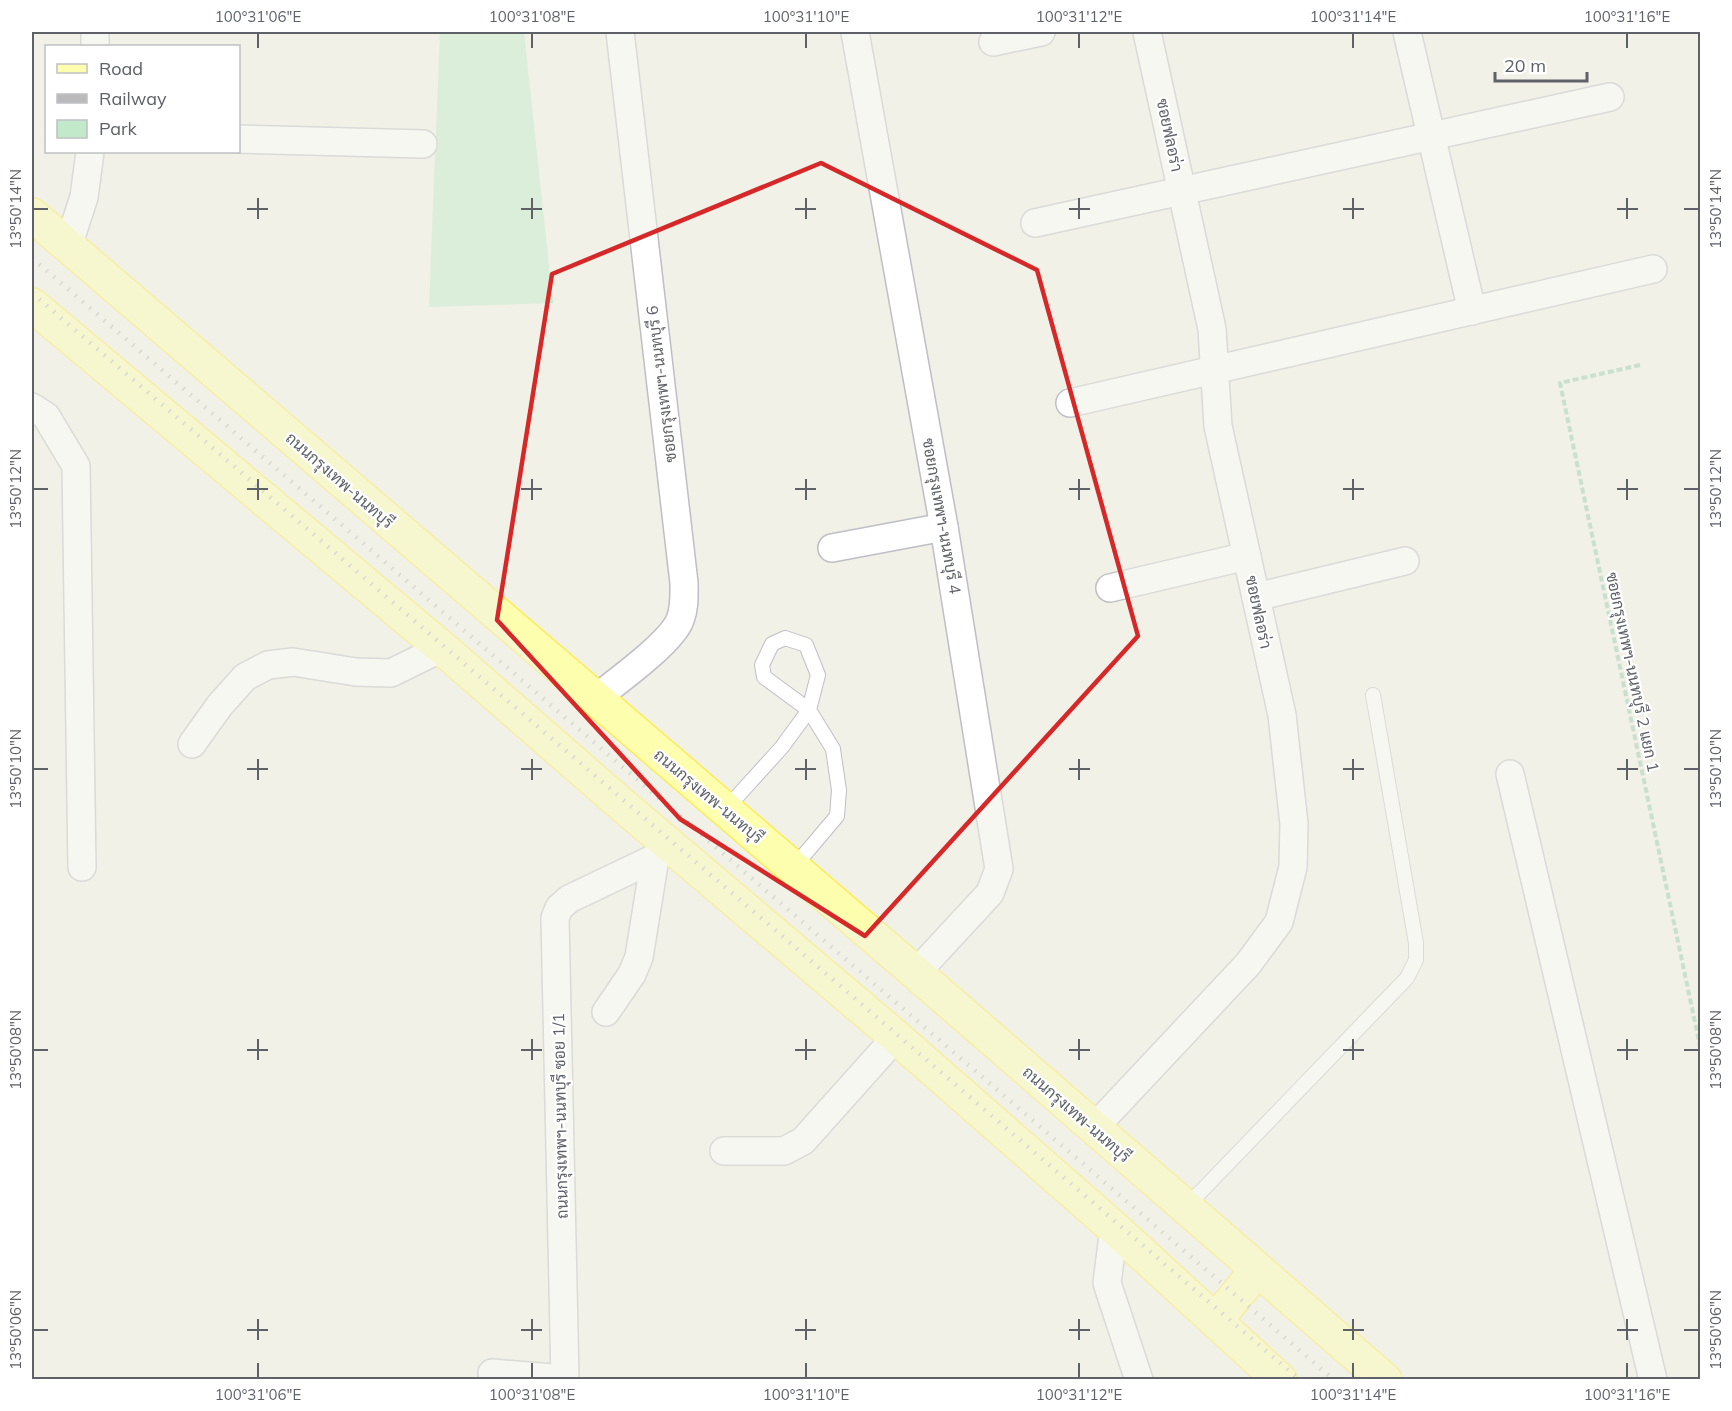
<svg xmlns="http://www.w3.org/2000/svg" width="1732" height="1411" font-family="Mulish,Sarabun,sans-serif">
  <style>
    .green { fill: #c2eaca }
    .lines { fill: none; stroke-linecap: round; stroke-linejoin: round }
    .lane-casing { stroke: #bebfc6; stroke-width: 16 }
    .street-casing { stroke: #bebfc6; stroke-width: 30 }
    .primary-casing { stroke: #fcec56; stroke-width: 36 }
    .path { stroke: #9accb2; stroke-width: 4; stroke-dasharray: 6 3; stroke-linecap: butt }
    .lane { stroke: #fff; stroke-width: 14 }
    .street { stroke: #fff; stroke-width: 27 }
    .primary { stroke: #fdffaf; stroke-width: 33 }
    .rail { stroke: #bababb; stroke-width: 4.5; stroke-dasharray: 1.5 8; stroke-linecap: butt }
    .marked { fill: none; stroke: #d62828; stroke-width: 4.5; stroke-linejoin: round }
    .ticks { fill: none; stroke: #5e6168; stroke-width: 2 }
    .labels { text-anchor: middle; stroke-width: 4.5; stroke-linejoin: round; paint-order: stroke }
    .street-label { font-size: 16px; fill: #5e6168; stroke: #fff }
    .neatline { fill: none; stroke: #5e6168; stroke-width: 2 }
    .ticks-label { font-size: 15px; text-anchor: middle; fill: #5e6168 }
  </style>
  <rect width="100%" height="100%" fill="#f1f1e7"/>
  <polygon class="green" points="440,32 524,32 553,303 429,307"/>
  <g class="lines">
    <g class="lane-casing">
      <g id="lane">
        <polyline points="725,810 782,747 809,710 818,675 806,645 785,638 772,644 762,665 764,677 809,710 833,749 839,790 837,816 793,868"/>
        <polyline points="1185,1208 1407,978 1416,960 1416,943 1373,695"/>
      </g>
    </g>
    <g class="street-casing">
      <g id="street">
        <polyline points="855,32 944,527 999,869 990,893 916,973"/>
        <polyline points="1407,32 1472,311"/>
        <polyline points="993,42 1041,32"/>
        <polyline points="95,46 95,32"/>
        <polyline points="238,139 423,144"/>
        <polyline points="1035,223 1610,97"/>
        <polyline points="68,246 84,197 90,152"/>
        <polyline points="1070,403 1653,269"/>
        <polyline points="32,407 46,416 76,466 82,867"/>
        <polyline points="832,548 944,527"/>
        <polyline points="1110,588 1247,556"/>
        <polyline points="1256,597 1405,561"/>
        <path d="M595,699C616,682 671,643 680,620C685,607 684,596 684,583L620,32"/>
        <polyline points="192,744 220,705 245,677 268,665 293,662 356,672 391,673 442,648"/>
        <polyline points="1510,774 1653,1380"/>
        <polyline points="606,1012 632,974 639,957 655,858"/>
        <polyline points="1094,1128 1248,964 1279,922 1293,867 1294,824 1282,715 1218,426 1212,329 1147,32"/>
        <polyline points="724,1151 784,1151 803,1141 896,1037"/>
        <polyline points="1114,1228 1107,1283 1139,1380"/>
        <polyline points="492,1373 565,1379 555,918 559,908 569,899 655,858 669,844"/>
      </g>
    </g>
    <g class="primary-casing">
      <g id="primary">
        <polyline points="32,215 916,973 1385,1380"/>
        <polyline points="32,305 442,648 620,803 896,1037 1114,1228 1280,1380"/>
        <polyline points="1216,1320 1257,1270"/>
      </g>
    </g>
    <polyline class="path" points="1640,365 1560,383 1700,1046"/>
    <use href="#lane" class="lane"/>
    <use href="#street" class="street"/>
    <use href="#primary" class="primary"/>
    <g class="rail">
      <polyline points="32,258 1334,1380"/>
      <polyline points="32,293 1300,1380"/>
    </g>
  </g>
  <path d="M0 0H1732V1411H0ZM821,163L1037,270L1138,636L865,936L680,819L497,620L552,274Z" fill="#f1f1e7" fill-opacity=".55" fill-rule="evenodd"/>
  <path class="marked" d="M821,163L1037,270L1138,636L865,936L680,819L497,620L552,274Z"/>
  <path class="ticks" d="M258,33V48M532,33V48M806,33V48M1079,33V48M1353,33V48M1627,33V48M258,198V219M532,198V219M806,198V219M1079,198V219M1353,198V219M1627,198V219M33,209H48M247,209H268M521,209H542M795,209H816M1069,209H1090M1343,209H1364M1617,209H1638M1684,209H1699M258,479V500M532,479V500M806,479V500M1079,479V500M1353,479V500M1627,479V500M33,489H48M247,489H268M521,489H542M795,489H816M1069,489H1090M1343,489H1364M1617,489H1638M1684,489H1699M258,759V780M532,759V780M806,759V780M1079,759V780M1353,759V780M1627,759V780M33,769H48M247,769H268M521,769H542M795,769H816M1069,769H1090M1343,769H1364M1617,769H1638M1684,769H1699M258,1039V1060M532,1039V1060M806,1039V1060M1079,1039V1060M1353,1039V1060M1627,1039V1060M33,1050H48M247,1050H268M521,1050H542M795,1050H816M1069,1050H1090M1343,1050H1364M1617,1050H1638M1684,1050H1699M258,1319V1340M532,1319V1340M806,1319V1340M1079,1319V1340M1353,1319V1340M1627,1319V1340M33,1330H48M247,1330H268M521,1330H542M795,1330H816M1069,1330H1090M1343,1330H1364M1617,1330H1638M1684,1330H1699M258,1363V1378M532,1363V1378M806,1363V1378M1079,1363V1378M1353,1363V1378M1627,1363V1378"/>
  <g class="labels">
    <g class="street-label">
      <text transform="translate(1170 135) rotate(78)" y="6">ซอยฟลอร่า</text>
      <text transform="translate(661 384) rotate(-97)" y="6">ซอยกรุงเทพฯ-นนทบุรี 6</text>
      <text transform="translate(340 480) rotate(41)" y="6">ถนนกรุงเทพ-นนทบุรี</text>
      <text transform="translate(942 516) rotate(80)" y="6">ซอยกรุงเทพฯ-นนทบุรี 4</text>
      <text transform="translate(1259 612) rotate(78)" y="6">ซอยฟลอร่า</text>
      <text transform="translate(1633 672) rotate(78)" y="6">ซอยกรุงเทพฯ-นนทบุรี 2 แยก 1</text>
      <text transform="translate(709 796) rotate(40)" y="6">ถนนกรุงเทพ-นนทบุรี</text>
      <text transform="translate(1077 1114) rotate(41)" y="6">ถนนกรุงเทพ-นนทบุรี</text>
      <text transform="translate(560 1116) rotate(-91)" y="6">ถนนกรุงเทพฯ-นนทบุรี ซอย 1/1</text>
    </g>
  </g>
  <rect width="1732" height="1411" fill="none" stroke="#ffffff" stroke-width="66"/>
  <rect x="45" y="45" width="195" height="108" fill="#ffffff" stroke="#bfc0c3" stroke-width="1.5"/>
  <rect x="57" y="64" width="30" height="9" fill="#fdffaf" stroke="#bfc0c3" stroke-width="1.5"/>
  <text x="99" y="75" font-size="18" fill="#5e6168">Road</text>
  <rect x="57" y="94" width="30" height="9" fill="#bababb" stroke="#bfc0c3" stroke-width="1.5"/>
  <text x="99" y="105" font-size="18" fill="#5e6168">Railway</text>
  <rect x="57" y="120" width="30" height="18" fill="#c2eaca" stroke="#bfc0c3" stroke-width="1.5"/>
  <text x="99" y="135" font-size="18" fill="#5e6168">Park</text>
  <path d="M1495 72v9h92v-9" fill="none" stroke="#5e6168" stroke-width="3"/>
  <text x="1504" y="72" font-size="18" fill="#5e6168" stroke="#ffffff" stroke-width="4.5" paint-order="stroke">20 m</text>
  <rect x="33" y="33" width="1666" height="1345" class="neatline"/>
  <g class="ticks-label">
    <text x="258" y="22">100°31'06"E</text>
    <text x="532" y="22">100°31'08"E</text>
    <text x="806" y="22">100°31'10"E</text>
    <text x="1079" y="22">100°31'12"E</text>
    <text x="1353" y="22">100°31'14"E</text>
    <text x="1627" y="22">100°31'16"E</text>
    <text transform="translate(16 209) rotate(-90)" y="5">13°50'14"N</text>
    <text transform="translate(1716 209) rotate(-90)" y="5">13°50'14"N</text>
    <text transform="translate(16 489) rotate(-90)" y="5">13°50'12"N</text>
    <text transform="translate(1716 489) rotate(-90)" y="5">13°50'12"N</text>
    <text transform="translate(16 769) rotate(-90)" y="5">13°50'10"N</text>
    <text transform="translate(1716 769) rotate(-90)" y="5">13°50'10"N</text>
    <text transform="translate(16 1050) rotate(-90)" y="5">13°50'08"N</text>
    <text transform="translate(1716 1050) rotate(-90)" y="5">13°50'08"N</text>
    <text transform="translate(16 1330) rotate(-90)" y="5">13°50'06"N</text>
    <text transform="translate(1716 1330) rotate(-90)" y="5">13°50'06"N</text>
    <text x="258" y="1400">100°31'06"E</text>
    <text x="532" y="1400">100°31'08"E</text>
    <text x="806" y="1400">100°31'10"E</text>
    <text x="1079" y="1400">100°31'12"E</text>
    <text x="1353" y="1400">100°31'14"E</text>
    <text x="1627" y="1400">100°31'16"E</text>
  </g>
</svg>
